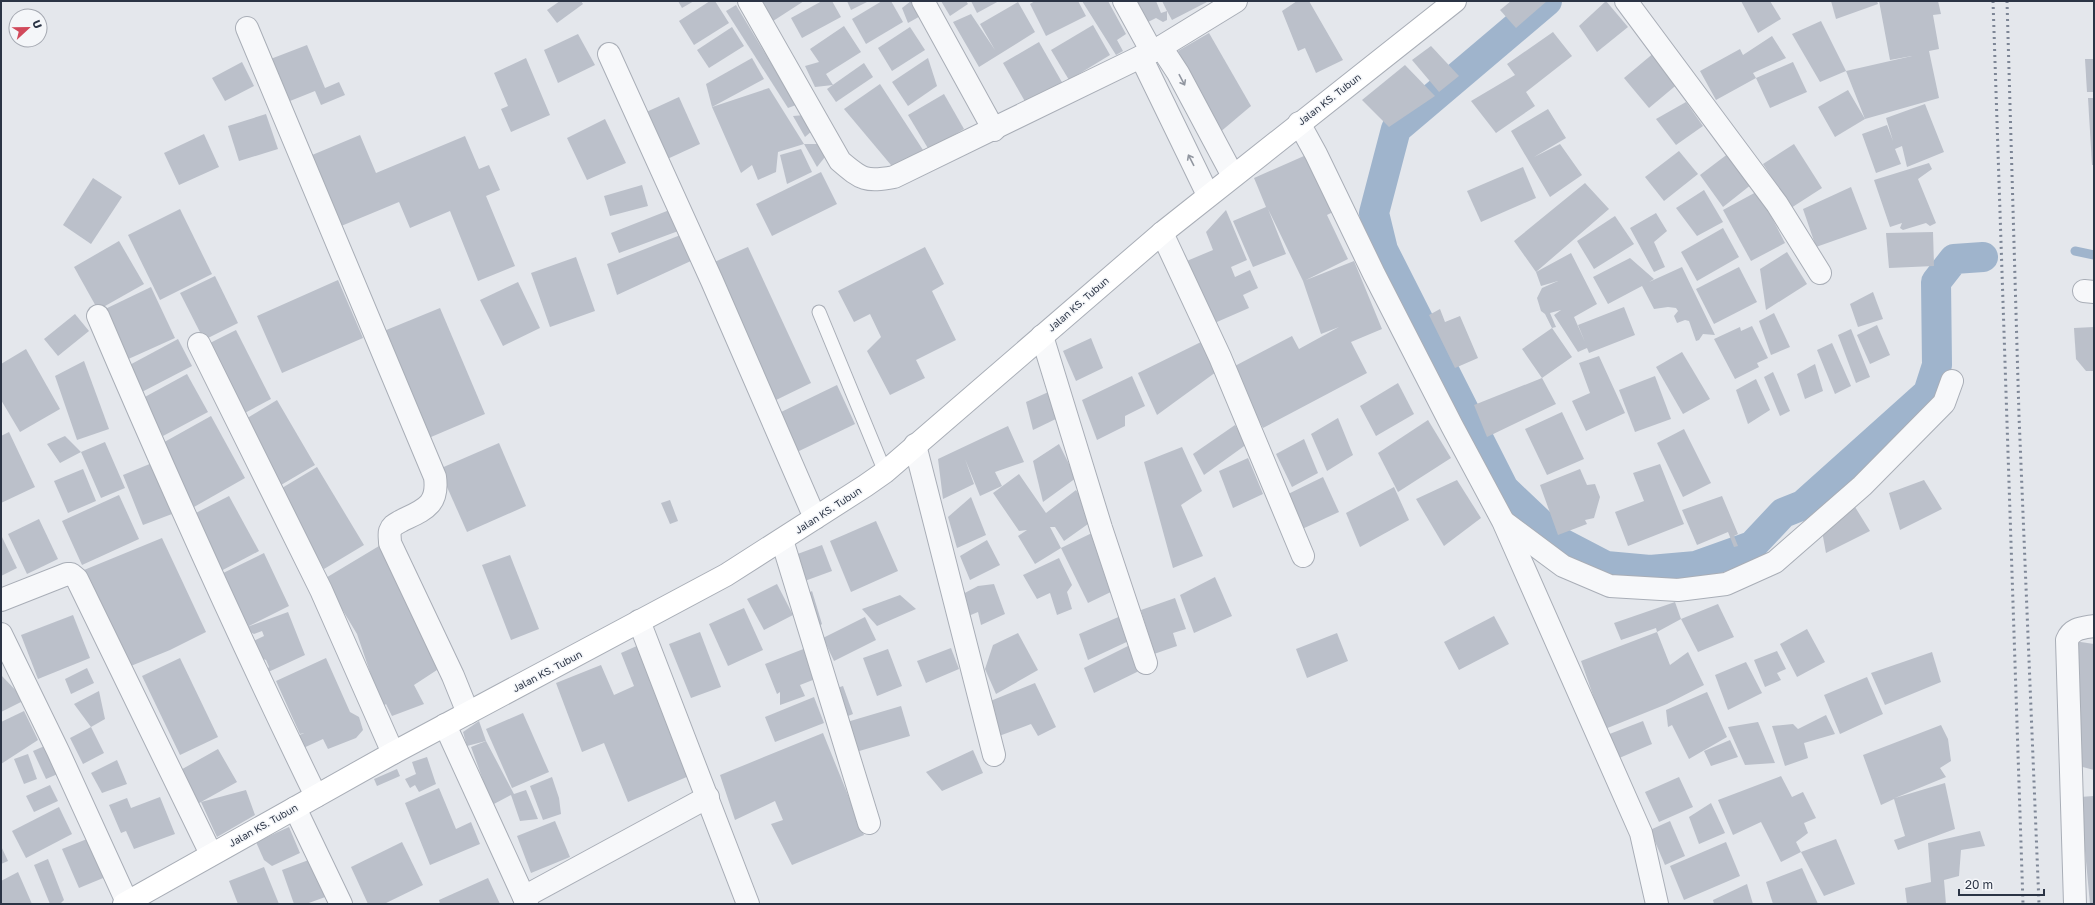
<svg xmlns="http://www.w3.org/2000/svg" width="2095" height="905" font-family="'Golos Text',sans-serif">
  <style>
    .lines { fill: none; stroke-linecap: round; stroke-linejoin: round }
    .stream { stroke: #9fb4cc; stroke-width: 9 }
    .canal { stroke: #9fb4cc; stroke-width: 30 }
    .building { fill: #bbc0ca }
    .lane-casing { stroke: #a9aeb7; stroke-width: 15 }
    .street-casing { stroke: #a9aeb7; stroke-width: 24 }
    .secondary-casing { stroke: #a9aeb7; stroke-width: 24 }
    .lane { stroke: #f7f8fa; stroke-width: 13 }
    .street { stroke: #f7f8fa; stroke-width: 22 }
    .secondary { stroke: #fff; stroke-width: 22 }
    .rail { stroke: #7d8696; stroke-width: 3; stroke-dasharray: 2 4; stroke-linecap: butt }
    .oneway { stroke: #9196a0 }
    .labels { text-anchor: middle; stroke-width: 3; stroke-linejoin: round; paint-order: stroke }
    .street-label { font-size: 10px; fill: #2b3445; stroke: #f4f6f9 }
  </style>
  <rect width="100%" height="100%" fill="#e4e7ec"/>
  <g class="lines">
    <polyline class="stream" points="2075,251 2094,255"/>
    <polyline class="canal" points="1547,1 1396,129 1374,213 1383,250 1504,489 1560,542 1606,566 1650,570 1696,566 1752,546 1783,513 1803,505 1928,393 1937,365 1936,282 1954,259 1983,257"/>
  </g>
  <g class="building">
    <polygon points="560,1 581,1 583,4 557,23 547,10"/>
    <polygon points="678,1 694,1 682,8"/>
    <polygon points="710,1 715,1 729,23 694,45 679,21"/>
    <polygon points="762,1 804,1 770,23"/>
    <polygon points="822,1 832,1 841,17 802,38 791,18"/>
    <polygon points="847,1 869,1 851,10"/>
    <polygon points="882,1 891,1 903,22 866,44 852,19"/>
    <polygon points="911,1 917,1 924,14 908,23 902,8"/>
    <polygon points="941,1 966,1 968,4 950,16"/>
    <polygon points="971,1 999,1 977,13"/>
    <polygon points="1035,1 1078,1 1086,16 1046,36 1030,4"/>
    <polygon points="1082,1 1108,1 1126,34 1117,40 1123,51 1116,55"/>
    <polygon points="1134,1 1156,1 1161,13 1167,11 1162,1 1207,2 1172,20 1167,11 1167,20 1163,22 1156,18 1148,22"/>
    <polygon points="1297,1 1309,1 1343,60 1316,73 1305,48 1298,51 1282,11"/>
    <polygon points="1511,1 1547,1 1516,28 1500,10"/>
    <polygon points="1606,1 1628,27 1597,52 1579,26"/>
    <polygon points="1741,1 1770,1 1781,19 1758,33"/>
    <polygon points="1831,1 1877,1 1878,4 1836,19"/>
    <polygon points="1879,1 1938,1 1941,14 1933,15 1939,49 1929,51 1939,98 1865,119 1835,137 1818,107 1848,90 1865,119 1846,71 1912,56 1890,60"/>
    <polygon points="1018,2 1035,32 979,67 953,22 971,14 995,50 980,24"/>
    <polygon points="736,5 796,105 788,108 726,11"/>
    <polygon points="1821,21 1846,71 1820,82 1792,34"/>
    <polygon points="1093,25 1110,55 1069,80 1051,50"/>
    <polygon points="844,26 861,52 826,74 833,85 815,87 805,66 819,62 810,49"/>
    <polygon points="732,27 744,46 709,68 697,50"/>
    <polygon points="910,27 925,50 892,71 878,48"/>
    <polygon points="1553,32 1572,56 1526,92 1535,106 1496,133 1471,101 1515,75 1507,64"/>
    <polygon points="1209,33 1251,106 1219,133 1178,51"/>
    <polygon points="578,34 595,65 558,83 544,50"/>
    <polygon points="1772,36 1786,58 1753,73 1756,78 1716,100 1700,71 1740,49 1743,55"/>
    <polygon points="1039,42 1063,84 1027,105 1003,63"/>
    <polygon points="307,45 325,88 339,82 345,95 321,105 315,91 285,103 268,60"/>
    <polygon points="1431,46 1459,76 1439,92 1412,60"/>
    <polygon points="1655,52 1680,82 1649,108 1624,78"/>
    <polygon points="526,58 550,115 511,132 501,109 508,106 494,73"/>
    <polygon points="752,58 764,79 712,107 706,84"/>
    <polygon points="928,58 937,86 908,106 892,82"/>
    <polygon points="2085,59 2094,59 2094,92 2087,92"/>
    <polygon points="242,62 254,86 225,101 212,78"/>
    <polygon points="1793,62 1807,92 1770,108 1756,78"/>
    <polygon points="864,63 873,77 836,102 827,89"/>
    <polygon points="1405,65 1435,96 1389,127 1362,100"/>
    <polygon points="880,84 923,150 896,171 844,109"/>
    <polygon points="769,88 804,144 778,152 776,172 758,180 752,165 741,173 712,107"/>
    <polygon points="944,94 964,129 929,150 908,115"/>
    <polygon points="679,97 700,144 663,161 642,114"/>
    <polygon points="2088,98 2094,98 2094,165 2092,165"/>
    <polygon points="1686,102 1703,126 1676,145 1656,119"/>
    <polygon points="1925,104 1944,152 1907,167 1902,146 1895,149 1901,164 1876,173 1862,134 1887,125 1893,141 1886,118"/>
    <polygon points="1548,109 1566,138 1534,157 1560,144 1582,175 1550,197 1511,131"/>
    <polygon points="266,114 278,149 239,161 228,126"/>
    <polygon points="805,115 813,130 805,137 793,116"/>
    <polygon points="605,119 626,163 587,180 567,138"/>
    <polygon points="204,134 219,167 179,185 164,153"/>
    <polygon points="360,135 376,173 465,136 479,169 489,165 500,190 486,196 515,266 478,281 450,211 410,228 399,202 334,229 305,158"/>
    <polygon points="804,144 820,144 825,157 817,167"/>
    <polygon points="1794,144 1822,188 1791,208 1763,164"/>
    <polygon points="801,149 812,172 787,184 780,155"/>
    <polygon points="1679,151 1698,174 1664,201 1645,177"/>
    <polygon points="1313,152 1339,209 1327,215 1348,259 1306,280 1354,261 1382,329 1351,342 1367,373 1263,428 1231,368 1292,336 1299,349 1339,327 1321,334 1303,281 1268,209 1286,254 1253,267 1233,221 1266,207 1254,178"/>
    <polygon points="1729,153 1752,184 1723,207 1700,175"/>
    <polygon points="1929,163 1932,169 1918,179 1936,223 1930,226 1926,223 1903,230 1900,228 1902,223 1890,227 1874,180"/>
    <polygon points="1523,167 1536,198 1481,222 1467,191"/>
    <polygon points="821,172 837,204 772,236 756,204"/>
    <polygon points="93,178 122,197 91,244 63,225"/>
    <polygon points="1585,183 1609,209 1536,272 1571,253 1597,304 1574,317 1585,342 1578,325 1624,307 1635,335 1589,353 1587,348 1578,352 1554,315 1561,310 1550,313 1556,327 1552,328 1572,357 1542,378 1556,404 1487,437 1474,405 1542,378 1522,349 1552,328 1545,314 1541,311 1537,298 1542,288 1558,281 1541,286 1536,272 1514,241"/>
    <polygon points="642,185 648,206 610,216 604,196"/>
    <polygon points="1851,187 1867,229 1816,247 1803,209"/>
    <polygon points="1704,190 1723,222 1697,236 1676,208"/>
    <polygon points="1758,191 1785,243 1751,261 1723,210"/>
    <polygon points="180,209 212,274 160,300 128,235"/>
    <polygon points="672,209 681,230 619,253 611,233"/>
    <polygon points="1226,210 1247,260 1231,267 1235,277 1250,270 1258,288 1243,295 1249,308 1210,325 1182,263 1213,250 1206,232"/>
    <polygon points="1656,213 1667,231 1654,242 1665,267 1654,272 1630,228"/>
    <polygon points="1615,216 1634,244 1594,269 1577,241"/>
    <polygon points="1723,228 1739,257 1697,281 1681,252"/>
    <polygon points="1933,232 1934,266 1889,268 1886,233"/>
    <polygon points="683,234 693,260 617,295 607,264"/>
    <polygon points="119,241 144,284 98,310 74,267"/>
    <polygon points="748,247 811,383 774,401 710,264"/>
    <polygon points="925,247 944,284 932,291 956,340 916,360 925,378 890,395 867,351 881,337 870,314 854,322 838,291"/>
    <polygon points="1787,252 1807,284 1766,310 1760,269"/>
    <polygon points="576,257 595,311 550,327 531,273"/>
    <polygon points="1630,258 1654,279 1649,282 1682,267 1715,335 1703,334 1699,340 1696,341 1689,321 1685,320 1677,323 1674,316 1678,311 1676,308 1668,307 1654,309 1642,286 1608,304 1593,277"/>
    <polygon points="1739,267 1757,302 1714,324 1696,289"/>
    <polygon points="215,276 238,323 204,340 180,293"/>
    <polygon points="338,280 363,338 282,373 257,316"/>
    <polygon points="518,282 540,328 503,346 480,300"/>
    <polygon points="151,287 175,338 124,361 101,311"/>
    <polygon points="1873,292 1883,319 1858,327 1850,304"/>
    <polygon points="440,308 485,414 424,440 379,333"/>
    <polygon points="1440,309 1445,322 1460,316 1478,358 1455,368 1429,315"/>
    <polygon points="1774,313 1790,347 1771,355 1759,321"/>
    <polygon points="75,314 89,331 58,356 44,339"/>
    <polygon points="1877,325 1890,355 1870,364 1857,335"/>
    <polygon points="1752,326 1768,358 1757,363 1759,367 1735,379 1714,339 1740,327 1741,331"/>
    <polygon points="2094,327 2094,371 2086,371 2076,359 2074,328"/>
    <polygon points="1851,329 1870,377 1856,383 1838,335"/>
    <polygon points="236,330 271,399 243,414 208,344"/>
    <polygon points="1091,338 1103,368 1076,381 1063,351"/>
    <polygon points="178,339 192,366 138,394 124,368"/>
    <polygon points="1201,342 1216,372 1157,415 1138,373"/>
    <polygon points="1832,343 1851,386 1835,394 1817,350"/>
    <polygon points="26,349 60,409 20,432 1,400 1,364"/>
    <polygon points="1682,352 1710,399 1683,414 1656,367"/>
    <polygon points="1599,356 1625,413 1586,431 1572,401 1590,393 1579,363"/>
    <polygon points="84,361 109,429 77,440 55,376"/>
    <polygon points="1815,364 1823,391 1805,399 1797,374"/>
    <polygon points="1773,372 1790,411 1780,416 1764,377"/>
    <polygon points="187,374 208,412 163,436 143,398"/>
    <polygon points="1132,376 1145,406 1125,416 1125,426 1097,440 1082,400"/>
    <polygon points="1655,376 1671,419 1635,432 1619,390"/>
    <polygon points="1756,379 1770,410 1748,424 1736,390"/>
    <polygon points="1398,383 1414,414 1376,436 1360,406"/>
    <polygon points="837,385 855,424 795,453 777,414"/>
    <polygon points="1053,390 1060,417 1033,430 1026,402"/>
    <polygon points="277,400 315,465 281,485 244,420"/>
    <polygon points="1562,412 1584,459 1547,475 1525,429"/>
    <polygon points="211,416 245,478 194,507 159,445"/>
    <polygon points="1338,418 1353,455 1327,471 1311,434"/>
    <polygon points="1428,420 1451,458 1398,492 1378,453"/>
    <polygon points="1235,425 1247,444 1204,475 1193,454"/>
    <polygon points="1008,426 1024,462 995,472 1002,486 980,496 965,459 974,484 943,499 938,459"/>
    <polygon points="1684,429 1711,483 1683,497 1657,443"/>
    <polygon points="9,432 35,487 1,503 1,436"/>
    <polygon points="65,436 81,452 105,442 125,488 101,498 81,452 60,463 47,444"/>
    <polygon points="1304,439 1318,473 1292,487 1276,454"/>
    <polygon points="499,443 526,506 467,532 439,469"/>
    <polygon points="1059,444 1076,478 1043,502 1033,461"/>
    <polygon points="1182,447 1202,491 1181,505 1203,556 1173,568 1144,462"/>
    <polygon points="1248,458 1263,494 1233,508 1219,471"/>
    <polygon points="152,463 172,514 143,525 123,475"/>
    <polygon points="1660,464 1684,524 1628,546 1615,512 1644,501 1633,473"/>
    <polygon points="317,467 364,545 324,569 277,491"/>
    <polygon points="83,469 96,501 68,513 54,481"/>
    <polygon points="1580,469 1587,485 1595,484 1600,497 1594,518 1585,520 1587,524 1558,535 1540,485"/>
    <polygon points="1019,474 1046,513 1076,490 1095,519 1064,541 1055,527 1050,527 1061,548 1035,564 1018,536 1027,530 1019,531 993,493"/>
    <polygon points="1323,477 1339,512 1300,530 1286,495"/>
    <polygon points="1457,480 1481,518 1444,546 1416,499"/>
    <polygon points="1924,480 1942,509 1900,530 1889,493"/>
    <polygon points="1394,487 1409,520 1360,547 1346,513"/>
    <polygon points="119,495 139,539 82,565 62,521"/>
    <polygon points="229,496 259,551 219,572 190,516"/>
    <polygon points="1722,496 1738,534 1734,536 1738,546 1734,547 1728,532 1697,545 1682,510"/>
    <polygon points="971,497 986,535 957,548 948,517"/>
    <polygon points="670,500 678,521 670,524 661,503"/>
    <polygon points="1855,507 1870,531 1826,553 1822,531"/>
    <polygon points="39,519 58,559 27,574 8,534"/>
    <polygon points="876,521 898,571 851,592 830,541"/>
    <polygon points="1094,532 1115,590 1088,603 1061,548"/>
    <polygon points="1,535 17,568 1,576"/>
    <polygon points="162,538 206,632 170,650 126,668 84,570"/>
    <polygon points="987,540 1000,565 970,580 960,556"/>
    <polygon points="822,545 832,571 802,582 792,556"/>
    <polygon points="379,546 412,601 437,670 414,685 424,704 392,716 386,704 382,707 357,634 324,579"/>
    <polygon points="264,553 289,606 247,627 288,612 305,655 264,674 269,667 266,660 252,655 259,650 255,646 247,644 264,636 262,631 254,634 250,632 215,577"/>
    <polygon points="510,555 539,629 511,640 482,565"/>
    <polygon points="1059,558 1072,585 1067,592 1072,609 1057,615 1050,593 1037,599 1023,575"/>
    <polygon points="1215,577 1232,616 1194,633 1180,595"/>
    <polygon points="777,584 793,615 764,630 747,599"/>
    <polygon points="994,584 1005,614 981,625 978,612 966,617 961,595 978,586"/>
    <polygon points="812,591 822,624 814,630 804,596"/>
    <polygon points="900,595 916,609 877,626 862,609"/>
    <polygon points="1175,598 1186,629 1173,633 1177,646 1154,654 1141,610"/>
    <polygon points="1675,602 1681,619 1657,632 1670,665 1688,652 1704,685 1667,704 1605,729 1581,661 1657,632 1656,628 1621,640 1614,623"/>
    <polygon points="1718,604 1734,637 1698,652 1681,619"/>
    <polygon points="744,608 763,650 728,666 709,624"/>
    <polygon points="73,615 90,658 38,679 21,635"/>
    <polygon points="1123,615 1133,639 1088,660 1079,634"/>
    <polygon points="1494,616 1509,644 1459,670 1444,642"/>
    <polygon points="865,617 876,640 834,661 823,638"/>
    <polygon points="1807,629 1825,662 1797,677 1780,644"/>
    <polygon points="700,632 721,687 691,698 669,644"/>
    <polygon points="1018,633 1038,670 996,694 985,669 993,645"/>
    <polygon points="1337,633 1348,661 1307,678 1296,649"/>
    <polygon points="2074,641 2094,644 2094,770 2079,766"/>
    <polygon points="1132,644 1139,671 1094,693 1084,668"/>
    <polygon points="639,645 650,680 689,776 628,802 604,743 582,752 556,683 601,665 614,695 634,686 621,653"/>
    <polygon points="806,648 818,678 800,685 805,696 780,705 780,692 777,694 765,664"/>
    <polygon points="951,648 959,669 926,683 917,661"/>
    <polygon points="888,649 902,686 877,696 863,658"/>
    <polygon points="1777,651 1786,669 1777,673 1781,680 1765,687 1754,660"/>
    <polygon points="1932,652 1941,682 1885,705 1871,673"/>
    <polygon points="180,658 218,737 180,755 142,676"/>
    <polygon points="326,658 350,712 359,717 363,730 356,738 328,749 323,739 299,750 293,738 304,733 300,734 276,681"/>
    <polygon points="1746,662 1762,693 1728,710 1715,675"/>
    <polygon points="87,668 94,683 71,694 65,679"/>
    <polygon points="1,675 25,700 1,712"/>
    <polygon points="1867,677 1883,714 1840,734 1824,695"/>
    <polygon points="1035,683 1056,727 1038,736 1031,724 999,736 988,702"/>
    <polygon points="843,686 853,714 838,720 828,691"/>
    <polygon points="99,691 105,719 91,727 74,704"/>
    <polygon points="1707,692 1727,737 1689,759 1672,725 1668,727 1666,710"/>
    <polygon points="814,697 824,723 775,742 765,717"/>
    <polygon points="901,706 910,736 856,752 847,722"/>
    <polygon points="24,711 38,740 1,764 1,722"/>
    <polygon points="523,713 549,772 512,788 486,729"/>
    <polygon points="1826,715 1835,734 1804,743 1808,758 1785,766 1772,726 1793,724 1798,729"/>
    <polygon points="479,721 486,741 467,746 463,732"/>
    <polygon points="1643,721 1652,744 1617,759 1607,735"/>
    <polygon points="1758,722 1775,763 1745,765 1728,727"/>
    <polygon points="1941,725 1948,739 1951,761 1940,768 1946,777 1895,798 1945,783 1955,829 1898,850 1894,840 1905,836 1894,799 1881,805 1863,755"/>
    <polygon points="91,727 104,753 83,764 70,738"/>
    <polygon points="823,733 864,835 792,865 771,824 783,820 775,801 735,820 720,775"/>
    <polygon points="1730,740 1738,757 1711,766 1704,751"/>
    <polygon points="486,741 514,794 526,790 538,819 520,821 511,795 492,805 471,747"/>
    <polygon points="47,745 60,773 46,779 33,751"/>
    <polygon points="218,749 237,782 201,802 246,790 255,815 217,837 201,802 196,805 177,772"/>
    <polygon points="973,750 983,773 942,791 926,772"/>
    <polygon points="28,754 37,779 24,784 14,759"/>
    <polygon points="427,757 436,784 419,792 415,785 410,788 405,779 416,774 412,762"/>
    <polygon points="117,760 127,784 102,793 91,773"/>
    <polygon points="397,769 400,776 377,786 374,779"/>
    <polygon points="1781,776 1792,797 1803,792 1816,818 1804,823 1808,833 1796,842 1801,852 1781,862 1761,822 1733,835 1718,800"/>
    <polygon points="552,777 559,798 561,814 543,820 530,786"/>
    <polygon points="1679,777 1693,807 1659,822 1645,792"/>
    <polygon points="50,785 58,801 34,812 26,796"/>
    <polygon points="439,788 456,829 471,822 480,844 430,865 405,803"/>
    <polygon points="2094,796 2094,904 2090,904 2080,797"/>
    <polygon points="160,797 175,834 134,849 126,831 121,833 109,805 127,798 131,808"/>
    <polygon points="1711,803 1725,833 1699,844 1689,817"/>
    <polygon points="59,807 72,834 26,858 12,831"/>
    <polygon points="555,821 570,857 531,873 517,836"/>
    <polygon points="1670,821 1685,856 1665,865 1650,830"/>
    <polygon points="289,827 300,853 272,866 264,860 256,842"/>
    <polygon points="1980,831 1985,846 1961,850 1959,876 1944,880 1946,904 1907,904 1905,888 1931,882 1928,843"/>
    <polygon points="92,837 108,876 79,888 62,849"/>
    <polygon points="1836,839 1855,884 1824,896 1801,852"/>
    <polygon points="402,842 423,885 384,904 368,904 351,867"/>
    <polygon points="1726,842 1740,876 1684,900 1670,866"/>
    <polygon points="1,846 8,861 1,864"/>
    <polygon points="314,858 328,896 306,904 294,904 282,870"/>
    <polygon points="48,859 64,900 60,904 50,904 34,865"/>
    <polygon points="264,867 279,904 238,904 229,881"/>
    <polygon points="1802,868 1818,904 1773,904 1766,882"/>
    <polygon points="18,872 32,904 1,904 1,881"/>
    <polygon points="488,878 500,904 440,904 439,900"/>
    <polygon points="1747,884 1753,904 1714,904 1713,900"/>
  </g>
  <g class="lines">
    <g class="lane-casing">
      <polyline id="lane" points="819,312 885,472"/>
    </g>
    <g class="street-casing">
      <g id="street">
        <path d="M749,1L840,161C862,180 866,182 894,177L1161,47L1236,1"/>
        <polyline points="923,1 994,130"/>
        <polyline points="1124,1 1152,52"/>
        <polyline points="1626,1 1777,204 1820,273"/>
        <path d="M247,28L435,477C439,506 423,510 401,521C396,524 392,525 390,531C389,534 390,539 390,543L453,676L468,713"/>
        <polyline points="1161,47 1178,73 1233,176"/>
        <polyline points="609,54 712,281 815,518"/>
        <polyline points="1141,57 1208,195"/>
        <polyline points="1299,123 1316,154 1374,274 1452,426 1503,521 1641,833 1657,904"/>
        <polyline points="1162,233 1220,357 1303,556"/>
        <polyline points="2084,291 2094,292"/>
        <path d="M98,316C167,478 239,638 316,796"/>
        <polyline points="1042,336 1101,528 1146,663"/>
        <polyline points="199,344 321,590 393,753"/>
        <polyline points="915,445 994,755"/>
        <polyline points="1504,522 1563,566 1610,586 1678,590 1726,584 1775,562 1862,486 1944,403 1952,381"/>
        <polyline points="782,540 869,823"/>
        <polyline points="1,600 67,574 71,574 77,579 211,854"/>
        <polyline points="639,621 748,904"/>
        <polyline points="1,634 58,751 127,902"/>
        <polyline points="445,725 527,904"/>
        <polyline points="295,808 341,904"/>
        <polyline points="524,897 708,797"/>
        <path d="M2075,904L2067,640C2072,628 2082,628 2094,626"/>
      </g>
    </g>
    <g class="secondary-casing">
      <polyline id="secondary" points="124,904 393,753 726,575 865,486 885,472 1162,233 1455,1"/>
    </g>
    <use href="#lane" class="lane"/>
    <use href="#street" class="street"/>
    <use href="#secondary" class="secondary"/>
    <g class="rail">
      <polyline points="1993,1 2023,904"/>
      <polyline points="2007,1 2019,416 2039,904"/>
    </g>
  </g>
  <defs><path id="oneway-shaft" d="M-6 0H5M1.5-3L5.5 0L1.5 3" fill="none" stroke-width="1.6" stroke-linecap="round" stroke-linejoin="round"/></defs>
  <g class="oneway">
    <use href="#oneway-shaft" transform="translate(1182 80) rotate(62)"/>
    <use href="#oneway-shaft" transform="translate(1191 160) rotate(-117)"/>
  </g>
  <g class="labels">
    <g class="street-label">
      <text transform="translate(1329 99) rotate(-38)" y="4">Jalan KS. Tubun</text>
      <text transform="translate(1078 304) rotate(-41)" y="4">Jalan KS. Tubun</text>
      <text transform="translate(828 510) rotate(-33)" y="4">Jalan KS. Tubun</text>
      <text transform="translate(547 671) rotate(-28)" y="4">Jalan KS. Tubun</text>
      <text transform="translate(263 825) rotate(-29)" y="4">Jalan KS. Tubun</text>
    </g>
  </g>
  <rect width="2095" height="905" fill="none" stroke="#2b3445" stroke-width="4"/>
  <g transform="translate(28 28) rotate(68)"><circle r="19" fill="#f4f6f9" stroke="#a4a8b1"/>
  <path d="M0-3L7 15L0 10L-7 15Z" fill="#d1495b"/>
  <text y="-6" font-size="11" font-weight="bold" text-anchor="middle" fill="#2b3445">U</text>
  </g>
  <path d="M1959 889v6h85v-6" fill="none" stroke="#2b3445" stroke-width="2"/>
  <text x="1965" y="889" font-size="12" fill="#2b3445" stroke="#f4f6f9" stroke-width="3" paint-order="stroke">20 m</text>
</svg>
